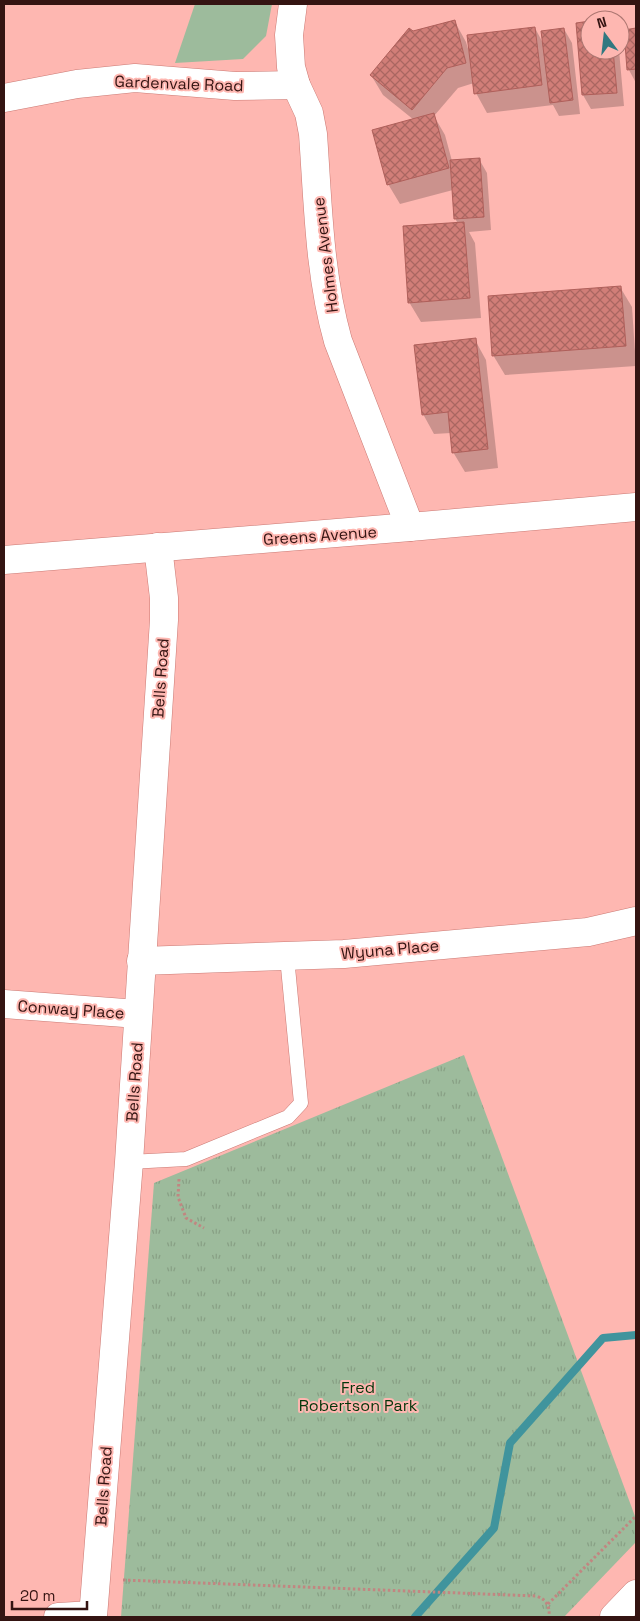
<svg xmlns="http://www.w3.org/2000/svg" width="640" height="1621" font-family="'Space Grotesk',sans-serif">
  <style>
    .green { fill: #9dbb9c }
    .park { fill: url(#park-tufts) }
    .shadow { fill: #0003 }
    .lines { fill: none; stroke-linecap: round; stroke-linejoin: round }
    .stream { stroke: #40949d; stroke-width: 8 }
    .building { fill: url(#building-cross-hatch); stroke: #af5f5a }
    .lane-casing { stroke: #cb7973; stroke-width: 15 }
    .street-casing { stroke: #cb7973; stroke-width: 29 }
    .primary-casing { stroke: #cb7973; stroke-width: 29 }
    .path { stroke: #c18681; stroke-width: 3; stroke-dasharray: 2.5 2.5; stroke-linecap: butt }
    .lane { stroke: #fff; stroke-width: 14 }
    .street { stroke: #fff; stroke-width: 28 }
    .primary { stroke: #fff; stroke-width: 28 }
    .labels { text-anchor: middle; stroke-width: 4; stroke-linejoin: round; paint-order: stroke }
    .street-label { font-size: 16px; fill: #341412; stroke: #feb7b1 }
    .park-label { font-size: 16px; fill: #03360a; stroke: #feb7b1 }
  </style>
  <defs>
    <pattern id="park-tufts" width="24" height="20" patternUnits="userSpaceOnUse" patternTransform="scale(1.25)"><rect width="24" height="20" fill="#9dbb9c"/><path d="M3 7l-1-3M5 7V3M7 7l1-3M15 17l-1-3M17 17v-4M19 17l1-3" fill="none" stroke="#88a085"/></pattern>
    <pattern id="building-cross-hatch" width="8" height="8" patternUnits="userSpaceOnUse" patternTransform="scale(1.25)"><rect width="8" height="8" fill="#d17e78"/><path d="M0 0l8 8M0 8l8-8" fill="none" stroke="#aa6661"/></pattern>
  </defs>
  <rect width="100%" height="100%" fill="#feb7b1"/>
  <polygon class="green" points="195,4 272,4 266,36 243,59 175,63"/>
  <polygon class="park" points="464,1055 636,1519 636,1542 564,1617 121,1617 154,1183"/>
  <g class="shadow">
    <polygon points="455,22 466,42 469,52 535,28 544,45 564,29 572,43 580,114 559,116 553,105 487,113 476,93 474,83 458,88 434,116 445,135 452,161 479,159 487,173 491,230 469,232 475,243 481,318 421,322 409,302 458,224 455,218 453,190 400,204 388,184 414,120 383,95 371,75 413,33"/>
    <polygon points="590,23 590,50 619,50 624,106 591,109 583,95 577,24"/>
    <polygon points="636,30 636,83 629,70 625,31"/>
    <polygon points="620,287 632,307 636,366 505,375 493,355"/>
    <polygon points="475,340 486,360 498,468 465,472 453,452 451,433 434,434 423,414"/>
  </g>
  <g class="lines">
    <polyline class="stream" points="415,1617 494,1528 510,1443 603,1338 636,1335"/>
  </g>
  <g class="building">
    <polygon points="455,20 466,63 447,68 412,110 370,75 409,28 413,31"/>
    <polygon points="590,21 590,50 613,50 617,93 582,95 576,23"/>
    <polygon points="535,27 542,85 474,94 467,35"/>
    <polygon points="564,28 573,100 550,103 541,31"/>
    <polygon points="636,28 636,69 627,70 624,30"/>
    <polygon points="434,113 449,168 387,185 372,130"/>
    <polygon points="480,158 484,217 454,219 450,160"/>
    <polygon points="464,222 470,298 408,303 403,226"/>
    <polygon points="621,286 626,346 492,356 488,296"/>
    <polygon points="476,338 488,449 452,453 448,412 422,415 414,345"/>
  </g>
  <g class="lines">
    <g class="lane-casing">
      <polyline id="lane" points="129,1162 186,1159 288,1117 301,1103 287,957"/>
    </g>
    <g class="street-casing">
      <g id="street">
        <path d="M293,4L289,35L291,67L296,85L309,113L313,134C318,203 319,274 338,341L410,527"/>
        <polyline points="4,98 77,84 135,78 235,86 296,85"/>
        <polyline points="4,560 410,527 636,507"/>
        <polyline points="141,961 344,954 588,932 636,921"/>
        <polyline points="4,1004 138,1014"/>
        <polyline points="58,1617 93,1615"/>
        <polyline points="93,1617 129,1162 164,620 164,598 158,547"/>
      </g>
    </g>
    <g class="primary-casing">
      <polyline id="primary" points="614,1617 636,1594"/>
    </g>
    <g class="path">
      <polyline points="179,1179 178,1197 186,1218 204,1228"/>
      <path d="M123,1580L536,1596C547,1599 550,1607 549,1617"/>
      <polyline points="548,1604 636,1516"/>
    </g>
    <use href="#lane" class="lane"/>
    <use href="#street" class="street"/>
    <use href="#primary" class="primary"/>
  </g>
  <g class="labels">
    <g class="street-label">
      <text transform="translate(179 83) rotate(2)" y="6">Gardenvale Road</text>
      <text transform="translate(325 255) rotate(-97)" y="6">Holmes Avenue</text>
      <text transform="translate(320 535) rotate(-4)" y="6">Greens Avenue</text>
      <text transform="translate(160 678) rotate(-86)" y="6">Bells Road</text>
      <text transform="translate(390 949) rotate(-5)" y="6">Wyuna Place</text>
      <text transform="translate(71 1009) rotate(4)" y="6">Conway Place</text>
      <text transform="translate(134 1082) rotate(-86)" y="6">Bells Road</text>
      <text transform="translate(103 1486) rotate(-86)" y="6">Bells Road</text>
    </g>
    <g class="park-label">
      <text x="358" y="1393">Fred<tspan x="358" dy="18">Robertson Park</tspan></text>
    </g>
  </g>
  <rect width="640" height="1621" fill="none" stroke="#341412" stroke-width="10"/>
  <g transform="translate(605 35) rotate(345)"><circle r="24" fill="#feb7b1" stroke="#ad7671"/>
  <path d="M0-4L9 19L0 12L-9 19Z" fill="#307880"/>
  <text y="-8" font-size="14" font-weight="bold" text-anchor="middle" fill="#341412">N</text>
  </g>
  <path d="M12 1601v8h75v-8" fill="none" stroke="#341412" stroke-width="2.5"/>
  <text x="20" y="1601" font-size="15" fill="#341412" stroke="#feb7b1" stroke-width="4" paint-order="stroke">20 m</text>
</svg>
